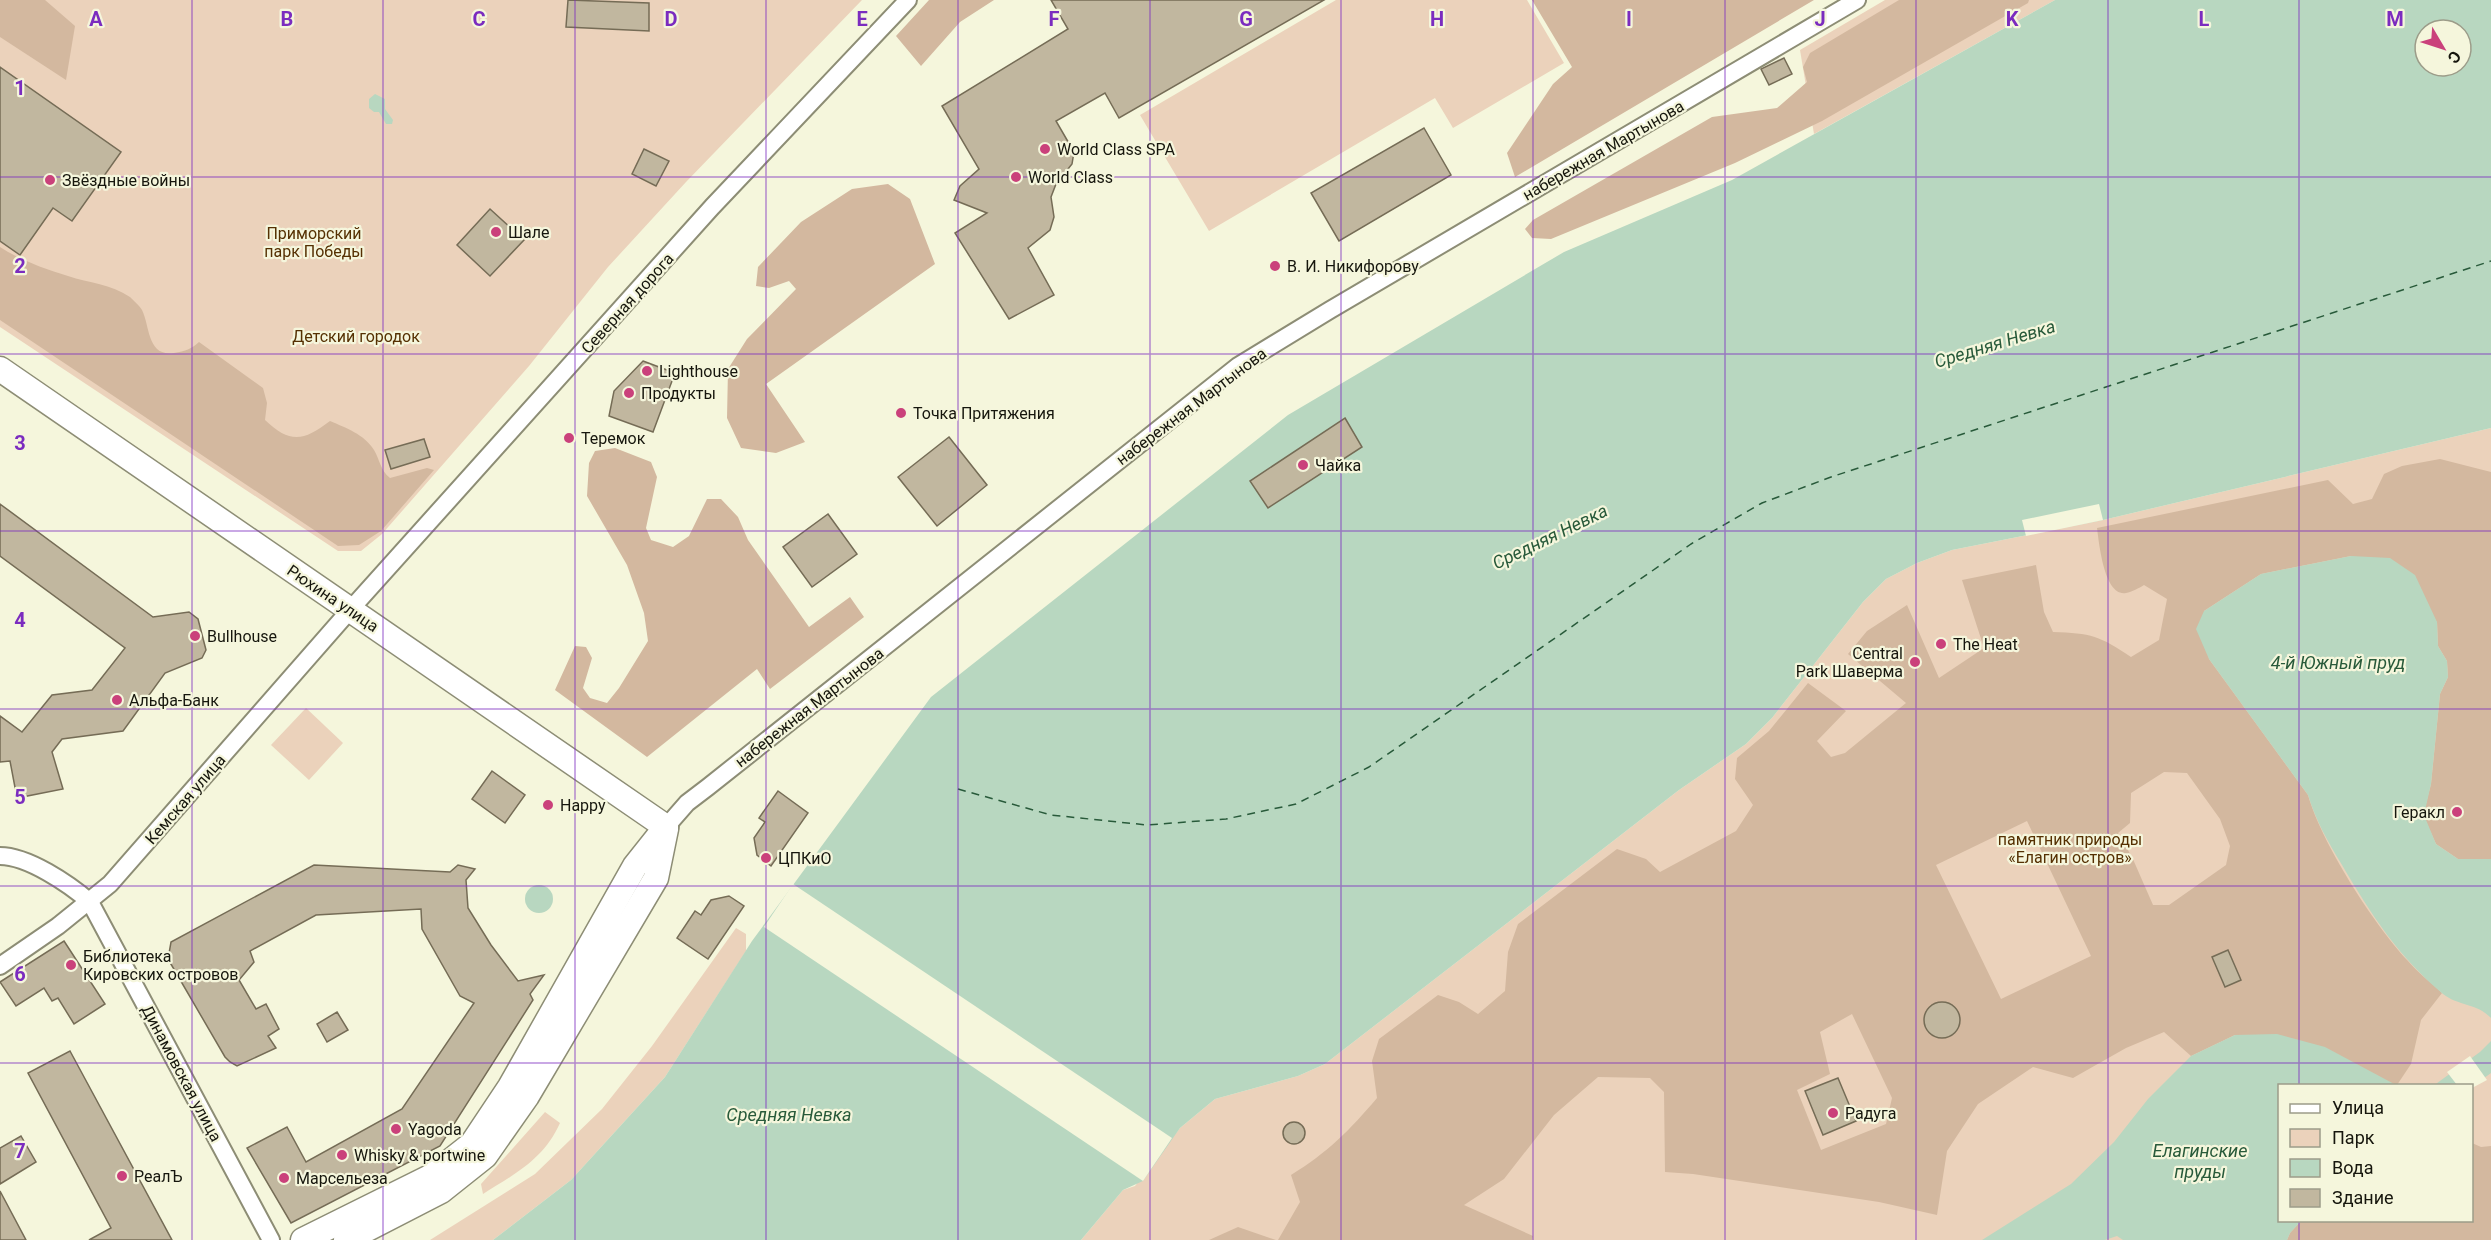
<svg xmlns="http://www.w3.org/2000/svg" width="2491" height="1240" font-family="Roboto,sans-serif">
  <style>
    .green { fill: #ebd2bb; fill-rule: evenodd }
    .forest { fill: #d3b89f; fill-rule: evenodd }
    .water { fill: #b8d7c0; fill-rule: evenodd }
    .pier { fill: #f5f6dc }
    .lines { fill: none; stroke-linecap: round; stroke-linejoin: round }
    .ferry { stroke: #285a3a; stroke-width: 1.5; stroke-dasharray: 8 6; stroke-linecap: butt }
    .building { fill: #c1b79f; stroke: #756c56; stroke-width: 1.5 }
    .street-casing { stroke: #8d8d75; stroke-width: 20 }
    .secondary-casing { stroke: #8d8d75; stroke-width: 27 }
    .street { stroke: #fff; stroke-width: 16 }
    .secondary { stroke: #fff; stroke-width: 24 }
    .grid { fill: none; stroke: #7b2cbf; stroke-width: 1.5; stroke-opacity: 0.55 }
    .poi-dot { fill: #ca417b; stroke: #f5f6dc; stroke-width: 2 }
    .labels { text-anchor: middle; stroke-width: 4.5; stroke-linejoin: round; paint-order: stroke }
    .poi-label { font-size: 16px; fill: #16160d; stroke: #f5f6dc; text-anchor: start }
    .street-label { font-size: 16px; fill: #16160d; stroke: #f5f6dc }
    .park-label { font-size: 16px; fill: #553002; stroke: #f5f6dc }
    .water-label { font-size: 18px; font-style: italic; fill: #285a3a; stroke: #f5f6dc }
    .grid-label { font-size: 20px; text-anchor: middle; font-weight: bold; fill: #7b2cbf; stroke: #f5f6dc; stroke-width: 4.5; stroke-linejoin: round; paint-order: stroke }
  </style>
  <rect width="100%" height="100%" fill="#f5f6dc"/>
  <g class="green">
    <polygon points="0,0 862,0 686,182 608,267 529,366 382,534 361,551 338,551 0,327"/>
    <polygon points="1336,0 1527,0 1564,63 1453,128 1435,98 1209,231 1140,115"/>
    <polygon points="1885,0 2055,0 1814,134 1800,50"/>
    <path d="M2491,428V1240H1081L1123,1190L1135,1186L1180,1128L1215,1099L1298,1076L1325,1064L1679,790L1746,744L1772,718L1863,602L1886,579L1917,563L1952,550L2103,520ZM2280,1086H2472V1220H2280Z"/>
    <polygon points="306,708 343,743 309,780 271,745"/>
    <polygon points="736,928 746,934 746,951 665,1077 571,1180 493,1240 430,1240 535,1174 602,1109 652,1046"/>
    <path d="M545,1112L560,1123C544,1159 515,1174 483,1194L481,1184Z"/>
  </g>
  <g class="forest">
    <polygon points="0,0 45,0 75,26 66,80 0,37"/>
    <polygon points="929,0 994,0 960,22 921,66 896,36"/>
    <polygon points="1532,0 1814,0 1515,177 1507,153 1553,84 1572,67"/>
    <polygon points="1899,0 2029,0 2028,3 1822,121 1735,163 1551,239 1532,238 1525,229 1533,220 1712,117 1777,108 1807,82 1803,67 1810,53"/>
    <polygon points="888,184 910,199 935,264 766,384 805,442 776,453 741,448 727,418 728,369 747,339 796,289 789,281 769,288 756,286 758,267 801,222 852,189"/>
    <path d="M0,247C20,260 45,269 68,276C89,283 111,284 130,297C133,300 140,306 142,310C150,326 147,357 174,353C186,351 191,349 199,342L263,388L267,403L265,420C290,444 304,441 330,421C346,428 364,434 374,450C380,460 380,470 390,478L427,468L434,470L381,531L359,545L338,546L0,320Z"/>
    <polygon points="615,448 651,462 657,477 646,528 651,540 673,547 689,536 707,499 721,499 738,517 748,540 809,627 850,597 864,617 770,689 757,669 647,757 555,690 575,646 586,647 592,658 583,688 590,698 607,703 619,688 648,641 644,613 627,565 587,496 589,463 595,451"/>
    <path d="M2440,459L2491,472V859H2458L2436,844L2423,815L2431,784L2440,694L2448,677L2447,661L2438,646L2437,622L2351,556L2261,574L2204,611L2209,659L2308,795C2322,844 2373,923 2408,961C2418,973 2431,982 2442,993L2421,1020L2411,1064L2397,1085L2235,1035L2191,1056L2164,1032L2126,1048L2073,1078L2033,1067L1978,1104L1947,1151L1937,1215L1879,1202L1693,1174L1665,1172L1664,1092L1650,1078L1598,1077L1554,1115L1504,1179L1464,1205L1533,1236L1532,1240H1278L1300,1202L1291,1175C1327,1153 1350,1130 1377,1098L1372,1061L1379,1039L1438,995L1459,1002L1478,1014L1505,991L1508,952L1518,924L1617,849L1646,859L1660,872L1736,831L1753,805L1735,779L1737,758L1769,731L1808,683L1846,711L1817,741L1831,757L1845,753L1906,703L1848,654L1867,631L1907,605L1939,678L1984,648L1962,580L2036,565L2044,612L2053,632C2091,633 2100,636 2131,657L2159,640L2167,599L2144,585C2139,588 2132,592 2126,593C2104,597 2099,542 2097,528L2328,480L2353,504L2372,499L2384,474L2402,466ZM2164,772L2187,773L2220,819L2230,846L2226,865L2169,905H2153L2132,857L2118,833L2130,823L2131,793ZM2027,821L2091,956L2001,999L1936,865ZM1852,1014L1892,1098L1886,1124L1821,1150L1797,1090L1830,1074L1820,1032Z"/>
    <polygon points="2472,1143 2481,1147 2491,1146 2491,1240 2287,1240 2290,1233 2301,1221 2472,1220"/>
    <polygon points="1238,1227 1276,1240 1209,1240"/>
  </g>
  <g class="water">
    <path d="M2055,0H2491V428L2103,520L1952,550L1917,563L1886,579L1863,602L1772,718L1746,744L1679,790L1325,1064L1298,1076L1215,1099L1180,1128L1143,1181L1123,1190L1081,1240H493L571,1180L665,1077L752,941L931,697L1288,415L1564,252L1732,180ZM2425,30H2461V66H2425Z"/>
    <polygon points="375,94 385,99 385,109 393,120 392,124 386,124 379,112 374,112 369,108 369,99"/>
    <path d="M2351,556L2390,558L2415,575L2437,622L2438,646L2447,661L2448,677L2440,694L2431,784L2424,815L2436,844L2458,859H2491V1018C2477,1003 2458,1006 2443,994C2398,956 2372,916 2342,865C2328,842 2316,821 2308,795L2209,659L2196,629L2204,611L2261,574Z"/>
    <circle cx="539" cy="899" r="14"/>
    <polygon points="2277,1034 2325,1047 2396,1085 2280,1086 2280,1220 2301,1221 2290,1233 2287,1240 2123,1240 2117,1236 2105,1240 1982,1240 2071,1184 2114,1142 2148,1099 2191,1056 2235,1035"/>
    <path d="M2491,1041V1073C2473,1088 2455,1085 2433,1086L2480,1052Z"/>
  </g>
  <g class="pier">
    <polygon points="2099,504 2103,520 2026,536 2022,520"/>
    <polygon points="793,884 1172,1138 1143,1181 764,927"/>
    <polygon points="2470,1056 2487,1080 2472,1088 2472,1086 2457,1085 2447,1072"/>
  </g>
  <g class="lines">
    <polyline class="ferry" points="958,789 1051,815 1147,825 1226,819 1296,804 1369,767 1691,544 1762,503 1831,477 2491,261"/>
  </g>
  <g class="building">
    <polygon points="568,0 649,3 649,31 566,27"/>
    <polygon points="1051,0 1324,0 1119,118 1105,93 1056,121 1074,152 1072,164 1056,184 1051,197 1054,217 1050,230 1028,248 1054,295 1009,319 955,233 987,213 954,200 960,186 979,169 942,106 1068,29"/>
    <polygon points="1784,58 1792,74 1769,85 1761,69"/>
    <polygon points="0,67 121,152 72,221 53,208 20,255 0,241"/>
    <polygon points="1424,128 1451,175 1339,241 1311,193"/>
    <polygon points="644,149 669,161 656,186 632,174"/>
    <polygon points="490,209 524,240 490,276 457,245"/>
    <polygon points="643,361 675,373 653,432 609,416 614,391"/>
    <polygon points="1345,418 1362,447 1268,508 1250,481"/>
    <polygon points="949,437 987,485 937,526 898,477"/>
    <polygon points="424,439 430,457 391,469 385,450"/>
    <polygon points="0,504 153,617 189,612 198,619 206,650 202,658 165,673 123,731 62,739 52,752 63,789 17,798 10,761 0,762 0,716 22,732 52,695 92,690 125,648 0,556"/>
    <polygon points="828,514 857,554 812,587 783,547"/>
    <polygon points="492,771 525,795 505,823 472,799"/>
    <polygon points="778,791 808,813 771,866 757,855 754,838 765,822 759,818"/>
    <polygon points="314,865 450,872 458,865 475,869 466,880 468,908 491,945 518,981 544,975 530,994 533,1000 440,1146 291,1223 247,1148 287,1127 306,1162 402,1109 474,1003 460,996 422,929 421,909 316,915 250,951 254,962 239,980 256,1009 266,1004 279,1029 268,1036 276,1048 237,1066 230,1062 225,1057 168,959 171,942"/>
    <polygon points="729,896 744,906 708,959 677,938 695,911 701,915 711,900"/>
    <polygon points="64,941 105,1004 74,1024 58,998 52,1001 44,988 16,1006 0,982"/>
    <polygon points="2228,950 2241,980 2225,987 2212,957"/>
    <circle cx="1942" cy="1020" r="18"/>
    <polygon points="337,1012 348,1030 327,1042 317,1024"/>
    <polygon points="70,1051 172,1240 89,1240 111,1228 28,1073"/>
    <polygon points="1838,1078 1856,1121 1823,1135 1805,1091"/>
    <circle cx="1294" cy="1133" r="11"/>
    <polygon points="21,1136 36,1162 0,1184 0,1148"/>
    <polygon points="0,1191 26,1240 0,1240"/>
  </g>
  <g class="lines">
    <g class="street-casing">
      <g id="street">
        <polyline points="666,827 687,803 708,787 1238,366 1330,310 1857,0"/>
        <path d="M0,856C28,856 69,884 90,902L271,1240"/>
        <polyline points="0,966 58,926 110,884 350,610 712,207 908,0"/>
      </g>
    </g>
    <g class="secondary-casing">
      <g id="secondary">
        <polyline points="0,369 666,827"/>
        <polyline points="303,1240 430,1177 472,1144 510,1087 635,866 666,827"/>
        <polyline points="346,1240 441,1191 485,1156 527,1096 656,878 666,829"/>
      </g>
    </g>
    <use href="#street" class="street"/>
    <use href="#secondary" class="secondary"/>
  </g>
  <path class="grid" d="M192,0V1240M383,0V1240M575,0V1240M766,0V1240M958,0V1240M1150,0V1240M1341,0V1240M1533,0V1240M1725,0V1240M1916,0V1240M2108,0V1240M2299,0V1086M0,177H2491M0,354H2491M0,531H2491M0,709H2491M0,886H2491M0,1063H2491M2299,1220V1240"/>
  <g class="poi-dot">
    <circle cx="1045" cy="149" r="6"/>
    <circle cx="1016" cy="177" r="6"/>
    <circle cx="50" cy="180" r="6"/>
    <circle cx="496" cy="232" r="6"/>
    <circle cx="1275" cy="266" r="6"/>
    <circle cx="647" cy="371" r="6"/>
    <circle cx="629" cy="393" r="6"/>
    <circle cx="901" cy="413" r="6"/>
    <circle cx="569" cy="438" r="6"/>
    <circle cx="1303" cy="465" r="6"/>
    <circle cx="195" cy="636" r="6"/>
    <circle cx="1941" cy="644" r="6"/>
    <circle cx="1915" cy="662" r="6"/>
    <circle cx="117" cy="700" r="6"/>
    <circle cx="548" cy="805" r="6"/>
    <circle cx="2457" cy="812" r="6"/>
    <circle cx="766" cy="858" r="6"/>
    <circle cx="71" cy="965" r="6"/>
    <circle cx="1833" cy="1113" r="6"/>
    <circle cx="396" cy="1129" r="6"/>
    <circle cx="342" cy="1155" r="6"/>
    <circle cx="122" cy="1176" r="6"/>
    <circle cx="284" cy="1178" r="6"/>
  </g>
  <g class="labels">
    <g class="poi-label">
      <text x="1057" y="155">World Class SPA</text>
      <text x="1028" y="183">World Class</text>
      <text x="62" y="186">Звёздные войны</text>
      <text x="508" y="238">Шале</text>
      <text x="1287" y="272">В. И. Никифорову</text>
      <text x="659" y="377">Lighthouse</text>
      <text x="641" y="399">Продукты</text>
      <text x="913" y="419">Точка Притяжения</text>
      <text x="581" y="444">Теремок</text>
      <text x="1315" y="471">Чайка</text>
      <text x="207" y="642">Bullhouse</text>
      <text x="1953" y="650">The Heat</text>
      <text x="1903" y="659" text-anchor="end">Central<tspan x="1903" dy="18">Park Шаверма</tspan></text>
      <text x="129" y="706">Альфа-Банк</text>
      <text x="560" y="811">Happy</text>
      <text x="2445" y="818" text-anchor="end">Геракл</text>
      <text x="778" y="864">ЦПКиО</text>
      <text x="83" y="962">Библиотека<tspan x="83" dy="18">Кировских островов</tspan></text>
      <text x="1845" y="1119">Радуга</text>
      <text x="408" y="1135">Yagoda</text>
      <text x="354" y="1161">Whisky &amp; portwine</text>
      <text x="134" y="1182">РеалЪ</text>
      <text x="296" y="1184">Марсельеза</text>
    </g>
    <g class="street-label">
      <text transform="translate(1603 150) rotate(-30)" y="6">набережная Мартынова</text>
      <text transform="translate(627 303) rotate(-48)" y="6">Северная дорога</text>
      <text transform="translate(1191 406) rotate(-37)" y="6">набережная Мартынова</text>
      <text transform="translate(333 598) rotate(34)" y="6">Рюхина улица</text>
      <text transform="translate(809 707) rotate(-38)" y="6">набережная Мартынова</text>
      <text transform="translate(185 799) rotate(-49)" y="6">Кемская улица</text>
      <text transform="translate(182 1073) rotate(62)" y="6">Динамовская улица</text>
    </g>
    <g class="park-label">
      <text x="314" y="239">Приморский<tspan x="314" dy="18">парк Победы</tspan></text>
      <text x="356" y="342">Детский городок</text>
      <text x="2070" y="845">памятник природы<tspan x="2070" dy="18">«Елагин остров»</tspan></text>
    </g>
    <g class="water-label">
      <text transform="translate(1995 344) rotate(-17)" y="6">Средняя Невка</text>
      <text transform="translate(1550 537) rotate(-26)" y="6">Средняя Невка</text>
      <text x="2338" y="669">4-й Южный пруд</text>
      <text x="789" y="1121">Средняя Невка</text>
      <text x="2200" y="1157">Елагинские<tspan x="2200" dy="21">пруды</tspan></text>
    </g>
  </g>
  <g class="grid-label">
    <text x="96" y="26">A</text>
    <text x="287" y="26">B</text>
    <text x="479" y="26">C</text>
    <text x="671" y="26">D</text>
    <text x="862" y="26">E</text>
    <text x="1054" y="26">F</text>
    <text x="1246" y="26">G</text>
    <text x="1437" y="26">H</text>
    <text x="1629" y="26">I</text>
    <text x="1820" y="26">J</text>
    <text x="2012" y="26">K</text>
    <text x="2204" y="26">L</text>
    <text x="2395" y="26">M</text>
    <text x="20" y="95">1</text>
    <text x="20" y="273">2</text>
    <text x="20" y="450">3</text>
    <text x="20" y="627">4</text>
    <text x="20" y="804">5</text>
    <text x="20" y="981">6</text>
    <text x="20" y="1158">7</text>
  </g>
  <rect x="2278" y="1084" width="195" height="138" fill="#f5f6dc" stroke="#9c9c89" stroke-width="1.5"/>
  <rect x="2290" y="1104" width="30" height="9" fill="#ffffff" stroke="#9c9c89" stroke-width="1.5"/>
  <text x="2332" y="1114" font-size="18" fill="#16160d">Улица</text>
  <rect x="2290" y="1129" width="30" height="18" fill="#ebd2bb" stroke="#9c9c89" stroke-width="1.5"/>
  <text x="2332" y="1144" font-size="18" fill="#16160d">Парк</text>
  <rect x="2290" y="1159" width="30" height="18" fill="#b8d7c0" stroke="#9c9c89" stroke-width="1.5"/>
  <text x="2332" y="1174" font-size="18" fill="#16160d">Вода</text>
  <rect x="2290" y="1189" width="30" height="18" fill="#c1b79f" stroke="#9c9c89" stroke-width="1.5"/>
  <text x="2332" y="1204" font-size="18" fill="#16160d">Здание</text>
  <g transform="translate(2443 48) rotate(129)"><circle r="28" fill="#f5f6dc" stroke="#9c9c89" stroke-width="1.5"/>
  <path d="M0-4.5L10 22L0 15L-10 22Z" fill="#ca417b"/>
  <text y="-9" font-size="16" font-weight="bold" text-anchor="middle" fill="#16160d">С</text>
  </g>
</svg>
